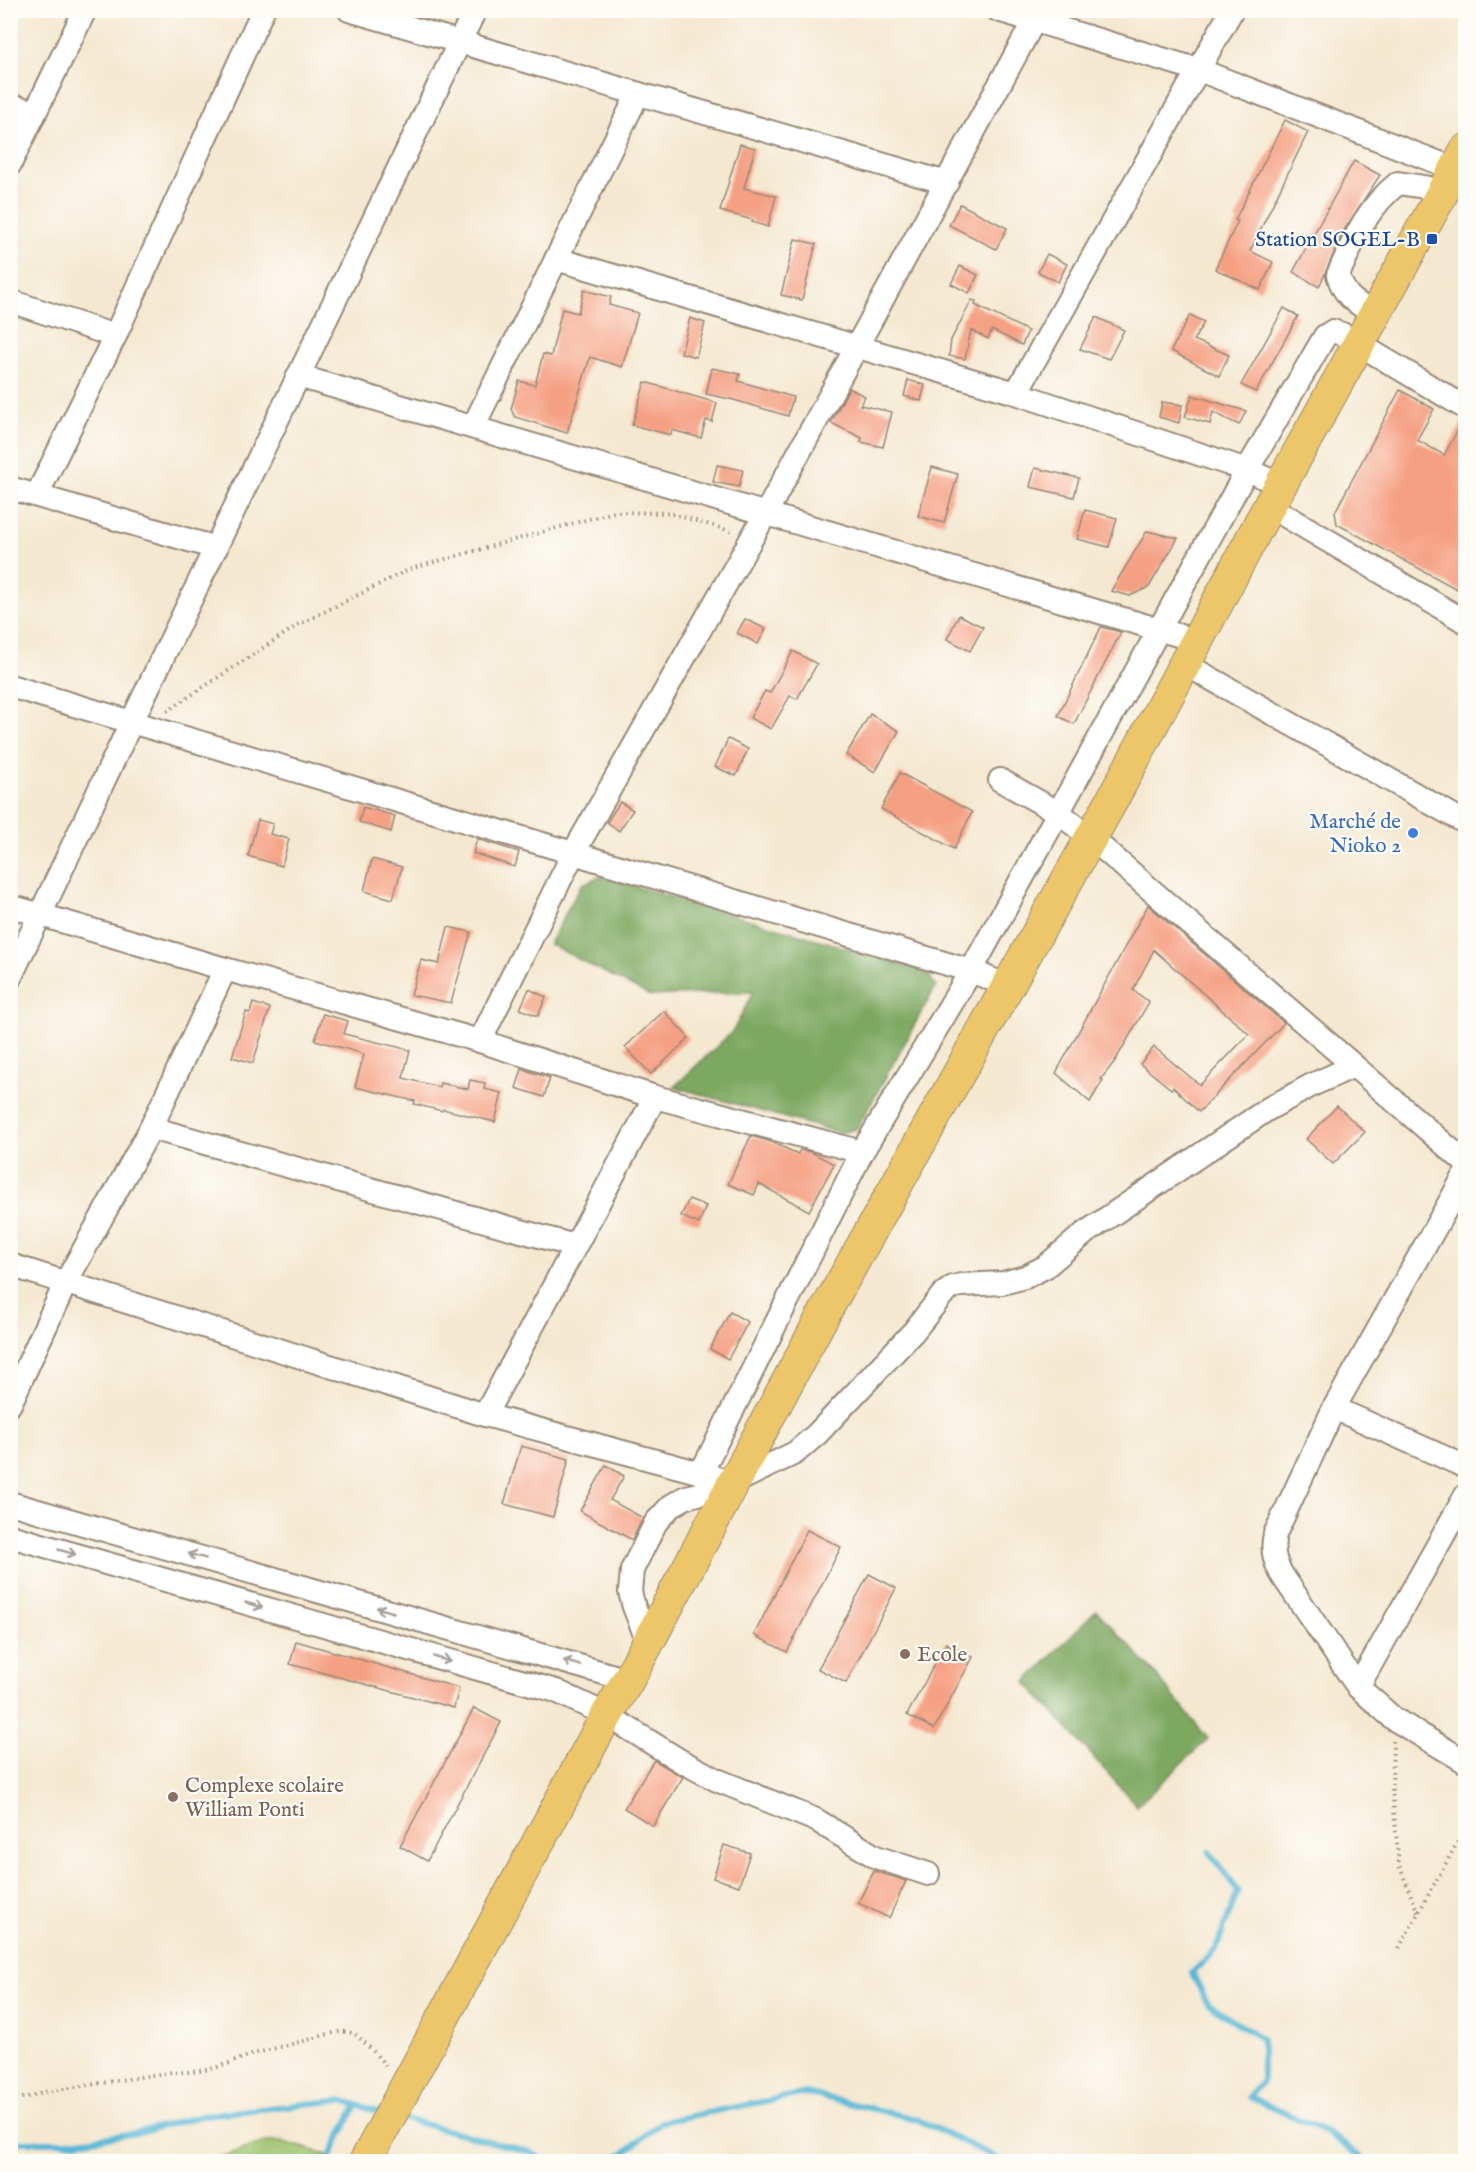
<svg xmlns="http://www.w3.org/2000/svg" width="1476" height="2172" font-family="'IM FELL English',serif">
  <style>
    .green { fill: #9cc26d; stroke: #6c7646; stroke-width: 1.5 }
    .forest { fill: #7da860; stroke: #5c693f; stroke-width: 1.5 }
    .lines { fill: none; stroke-linecap: round; stroke-linejoin: round }
    .stream { stroke: #57b7d5; stroke-width: 6 }
    .building { fill: #f5a083 }
    .minor-casing { stroke: #988977; stroke-width: 26 }
    .highway-casing { stroke: #988977; stroke-width: 34 }
    .path { stroke: #988977; stroke-width: 4; stroke-dasharray: 1.5 4.5; stroke-linecap: butt }
    .minor { stroke: #fff; stroke-width: 22 }
    .highway { stroke: #ecc669; stroke-width: 32 }
    .oneway { stroke: #a79f9a }
    .transit-dot { fill: #1a4fb4; stroke: #fdfcf7; stroke-width: 2 }
    .shop-dot { fill: #3f7fe0; stroke: #fdfcf7; stroke-width: 2 }
    .education-dot { fill: #8d6e63; stroke: #fdfcf7; stroke-width: 2 }
    .labels { text-anchor: middle; stroke-width: 4.5; stroke-linejoin: round; paint-order: stroke }
    .transit-label { font-size: 21px; fill: #164399; stroke: #fdfcf7; text-anchor: end }
    .shop-label { font-size: 21px; fill: #366cbe; stroke: #fdfcf7; text-anchor: end }
    .education-label { font-size: 21px; fill: #785e54; stroke: #fdfcf7; text-anchor: start }
  </style>
  <rect width="100%" height="100%" fill="#fdfcf7"/>
  <filter id="ink" filterUnits="userSpaceOnUse"><feTurbulence type="fractalNoise" baseFrequency=".0167" numOctaves="2"/><feDisplacementMap in="SourceGraphic" scale="12" xChannelSelector="R" yChannelSelector="G"/><feConvolveMatrix kernelMatrix="1 2 1 2 8 2 1 2 1" color-interpolation-filters="sRGB"/></filter>
  <filter id="wash" filterUnits="userSpaceOnUse"><feTurbulence type="fractalNoise" baseFrequency=".008" numOctaves="4" result="noise"/><feDisplacementMap in="SourceGraphic" scale="24" xChannelSelector="R" yChannelSelector="G"/><feGaussianBlur stdDeviation="1.35" result="paint"/><feColorMatrix in="noise" values="0 0 0 0 0 0 0 0 0 0 0 0 0 0 0 0 0 1.4 0 .05"/><feComposite in="paint" operator="in"/></filter>
  <g filter="url(#wash)">
    <rect width="100%" height="100%" fill="#f4e8d0"/>
    <polygon class="green" points="265,2142 285,2142 330,2156 327,2162 209,2161"/>
    <g class="forest">
      <polygon points="600,876 926,971 936,986 857,1129 840,1133 674,1087 733,1031 753,992 650,996 549,944 581,885"/>
      <polygon points="1096,1610 1153,1671 1208,1739 1137,1806 1026,1682"/>
    </g>
    <g class="lines">
      <g class="stream">
        <polyline points="1209,1852 1238,1891 1216,1949 1192,1973 1208,2004 1262,2039 1262,2082 1249,2097 1327,2132 1367,2162"/>
        <polyline points="401,2118 530,2152 548,2162"/>
        <polyline points="10,2142 69,2142 131,2134 205,2115 342,2100 382,2113"/>
        <polyline points="327,2162 356,2106"/>
        <polyline points="607,2162 622,2155 661,2122 806,2093 916,2119 1001,2160 1042,2162"/>
      </g>
    </g>
    <g id="blocks">
      <g class="building">
        <polygon points="1285,120 1308,132 1250,251 1273,262 1260,290 1215,269 1238,221 1235,220"/>
        <polygon points="740,144 755,148 744,188 776,196 768,227 752,222 753,220 720,211"/>
        <polygon points="1354,161 1380,175 1344,230 1319,287 1293,272"/>
        <polygon points="960,204 1007,228 996,249 949,225"/>
        <polygon points="795,239 816,244 802,300 781,295"/>
        <polygon points="1047,254 1067,264 1058,282 1038,272"/>
        <polygon points="960,266 978,275 969,293 951,284"/>
        <polygon points="584,290 611,297 609,305 638,313 622,367 590,357 567,433 515,417 511,409 519,381 535,385 543,354 551,356 562,309 578,313"/>
        <polygon points="972,300 976,301 975,305 1028,331 1022,345 992,330 988,339 971,330 965,359 949,356 951,340"/>
        <polygon points="1284,308 1298,316 1256,392 1241,385"/>
        <polygon points="1190,315 1204,322 1194,340 1229,355 1219,376 1171,351"/>
        <polygon points="1096,317 1124,330 1109,359 1080,349"/>
        <polygon points="690,318 705,323 696,357 681,353"/>
        <polygon points="712,368 740,374 738,381 793,397 788,416 734,400 706,394"/>
        <polygon points="908,380 925,385 921,401 904,396"/>
        <polygon points="645,382 717,403 712,422 706,420 701,438 672,430 671,435 632,425"/>
        <polygon points="849,388 865,396 860,405 892,412 883,447 861,442 862,438 831,423"/>
        <polygon points="1400,390 1434,409 1417,440 1444,455 1463,421 1466,421 1466,594 1337,524 1335,512"/>
        <polygon points="1192,395 1202,398 1246,411 1239,425 1213,412 1210,424 1185,417"/>
        <polygon points="1162,402 1182,405 1179,423 1159,417"/>
        <polygon points="717,465 743,470 739,487 713,482"/>
        <polygon points="932,467 958,474 944,523 918,516"/>
        <polygon points="1035,468 1079,478 1074,497 1030,487"/>
        <polygon points="1085,510 1117,518 1109,547 1077,539"/>
        <polygon points="1147,531 1178,538 1149,587 1130,596 1111,591"/>
        <polygon points="959,615 983,627 970,651 947,639"/>
        <polygon points="745,619 766,629 758,644 737,633"/>
        <polygon points="1101,627 1121,632 1074,724 1058,716"/>
        <polygon points="793,651 817,664 797,699 790,696 771,729 750,718 765,691 770,693"/>
        <polygon points="870,714 899,731 875,772 846,755"/>
        <polygon points="728,739 748,749 736,776 715,767"/>
        <polygon points="900,773 972,812 954,849 881,809"/>
        <polygon points="620,802 633,810 619,831 607,822"/>
        <polygon points="363,807 395,816 391,832 359,822"/>
        <polygon points="258,820 273,824 270,834 289,839 282,866 248,856"/>
        <polygon points="477,839 519,852 515,867 473,853"/>
        <polygon points="372,859 402,867 393,899 364,891"/>
        <polygon points="1148,905 1284,1023 1199,1112 1173,1087 1171,1089 1140,1064 1154,1047 1200,1085 1249,1034 1154,950 1133,990 1149,1002 1115,1061 1101,1079 1103,1080 1090,1102 1056,1073"/>
        <polygon points="448,927 471,932 451,1003 411,995 421,960 439,964"/>
        <polygon points="529,989 546,997 538,1016 520,1009"/>
        <polygon points="253,1003 270,1008 253,1063 232,1057 246,1012 250,1013"/>
        <polygon points="664,1011 689,1038 651,1074 625,1047"/>
        <polygon points="323,1014 348,1021 344,1034 410,1050 403,1078 439,1087 440,1083 468,1089 470,1080 485,1083 484,1089 502,1093 495,1122 443,1109 442,1111 414,1104 415,1101 355,1087 364,1054 315,1040"/>
        <polygon points="522,1069 550,1078 544,1097 516,1088"/>
        <polygon points="1337,1106 1365,1132 1333,1164 1306,1139"/>
        <polygon points="751,1136 769,1141 798,1154 800,1150 811,1152 834,1164 809,1211 759,1184 754,1195 728,1184"/>
        <polygon points="689,1199 706,1206 699,1224 681,1216"/>
        <polygon points="730,1312 748,1322 728,1359 710,1349"/>
        <polygon points="521,1446 569,1459 553,1517 504,1504"/>
        <polygon points="606,1465 624,1476 610,1500 643,1518 632,1540 580,1511"/>
        <polygon points="807,1530 841,1547 787,1652 754,1635"/>
        <polygon points="869,1574 896,1588 846,1683 818,1669"/>
        <polygon points="296,1641 459,1688 454,1708 290,1664"/>
        <polygon points="946,1643 973,1657 934,1729 907,1715"/>
        <polygon points="474,1708 501,1722 427,1861 400,1846"/>
        <polygon points="654,1760 683,1777 653,1826 624,1808"/>
        <polygon points="724,1845 750,1853 739,1886 713,1878"/>
        <polygon points="874,1871 906,1881 889,1918 858,1903"/>
      </g>
    </g>
  </g>
  <g filter="url(#ink)">
    <use href="#blocks" fill-opacity="0" stroke="#988977" stroke-width="1.5"/>
    <g class="lines">
      <g class="minor-casing">
        <g id="minor">
          <polyline points="349,10 947,183"/>
          <polyline points="998,10 1199,70 1455,169"/>
          <polyline points="10,105 35,112"/>
          <polyline points="10,164 85,10"/>
          <polyline points="556,259 1016,393 1247,470 1281,485"/>
          <polyline points="10,301 115,336"/>
          <path d="M1375,314C1355,302 1345,298 1338,275C1355,237 1366,209 1398,183L1444,190"/>
          <polyline points="298,376 1198,641"/>
          <polyline points="1016,393 1232,10"/>
          <polyline points="473,427 638,94"/>
          <polyline points="10,488 216,548"/>
          <polyline points="37,495 115,336 263,10"/>
          <polyline points="1269,506 1466,622"/>
          <polyline points="1185,664 1466,823"/>
          <polyline points="10,686 971,971 1008,986"/>
          <polyline points="1000,780 1059,813 1090,837 1466,1163"/>
          <polyline points="10,906 225,969 480,1041 655,1097 862,1152"/>
          <polyline points="10,978 132,721 475,10"/>
          <polyline points="480,1041 574,852 766,513 1034,21"/>
          <polyline points="151,1128 575,1246"/>
          <path d="M1466,1173L1334,1408L1275,1534C1271,1551 1275,1564 1284,1578L1358,1687L1394,1719L1466,1762"/>
          <polyline points="10,1265 485,1415 701,1473 733,1483 795,1453 817,1434 914,1331 943,1294 953,1287 961,1285 1003,1283 1025,1277 1045,1267 1085,1233 1268,1109 1312,1085 1354,1066"/>
          <polyline points="10,1404 66,1282 151,1128 225,969"/>
          <polyline points="1334,1408 1466,1467"/>
          <polyline points="485,1415 655,1097"/>
          <polyline points="701,1473 862,1152 971,971 1247,470 1325,336 1333,331 1342,334 1466,408"/>
          <polyline points="10,1503 628,1680"/>
          <polyline points="10,1536 556,1691 607,1715 679,1760 717,1780 816,1820 876,1857 928,1874"/>
          <polyline points="648,1642 634,1607 630,1592 632,1570 656,1522 671,1506 686,1497 706,1492 726,1496"/>
          <polyline points="1358,1687 1466,1495"/>
        </g>
      </g>
      <g class="highway-casing">
        <polyline id="highway" points="365,2162 607,1715 628,1680 819,1323 1111,802 1269,506 1466,150"/>
      </g>
      <g class="path">
        <polyline points="167,711 298,625 410,569 614,512 669,513 734,532"/>
        <polyline points="1393,1741 1392,1789 1399,1865 1418,1913"/>
        <polyline points="1399,1948 1466,1827"/>
        <path d="M10,2096L24,2098L44,2092L172,2072C209,2074 225,2064 257,2053C275,2048 293,2044 311,2039C323,2036 340,2029 352,2033C358,2034 384,2062 387,2068"/>
      </g>
      <use href="#minor" class="minor"/>
      <use href="#highway" class="highway"/>
    </g>
    <defs><path id="oneway-shaft" d="M-6 0H5M1.5-3L5.5 0L1.5 3" fill="none" stroke-width="1.6" stroke-linecap="round" stroke-linejoin="round" transform="scale(1.5)"/></defs>
    <g class="oneway">
      <use href="#oneway-shaft" transform="translate(67 1552) rotate(16)"/>
      <use href="#oneway-shaft" transform="translate(197 1556) rotate(-164)"/>
      <use href="#oneway-shaft" transform="translate(254 1605) rotate(16)"/>
      <use href="#oneway-shaft" transform="translate(385 1610) rotate(-164)"/>
      <use href="#oneway-shaft" transform="translate(442 1659) rotate(16)"/>
      <use href="#oneway-shaft" transform="translate(572 1663) rotate(-163)"/>
    </g>
  </g>
  <rect class="transit-dot" x="1426" y="233" width="12" height="12" rx="3"/>
  <circle class="shop-dot" cx="1413" cy="833" r="6"/>
  <g class="education-dot">
    <circle cx="905" cy="1654" r="6"/>
    <circle cx="173" cy="1797" r="6"/>
  </g>
  <g class="labels">
    <g class="transit-label">
      <text x="1420" y="246">Station SOGEL-B</text>
    </g>
    <g class="shop-label">
      <text x="1401" y="828">Marché de<tspan x="1401" dy="24">Nioko 2</tspan></text>
    </g>
    <g class="education-label">
      <text x="917" y="1661">Ecole</text>
      <text x="185" y="1792">Complexe scolaire<tspan x="185" dy="24">William Ponti</tspan></text>
    </g>
  </g>
  <rect width="1476" height="2172" fill="none" stroke="#fdfcf7" stroke-width="36"/>
</svg>
